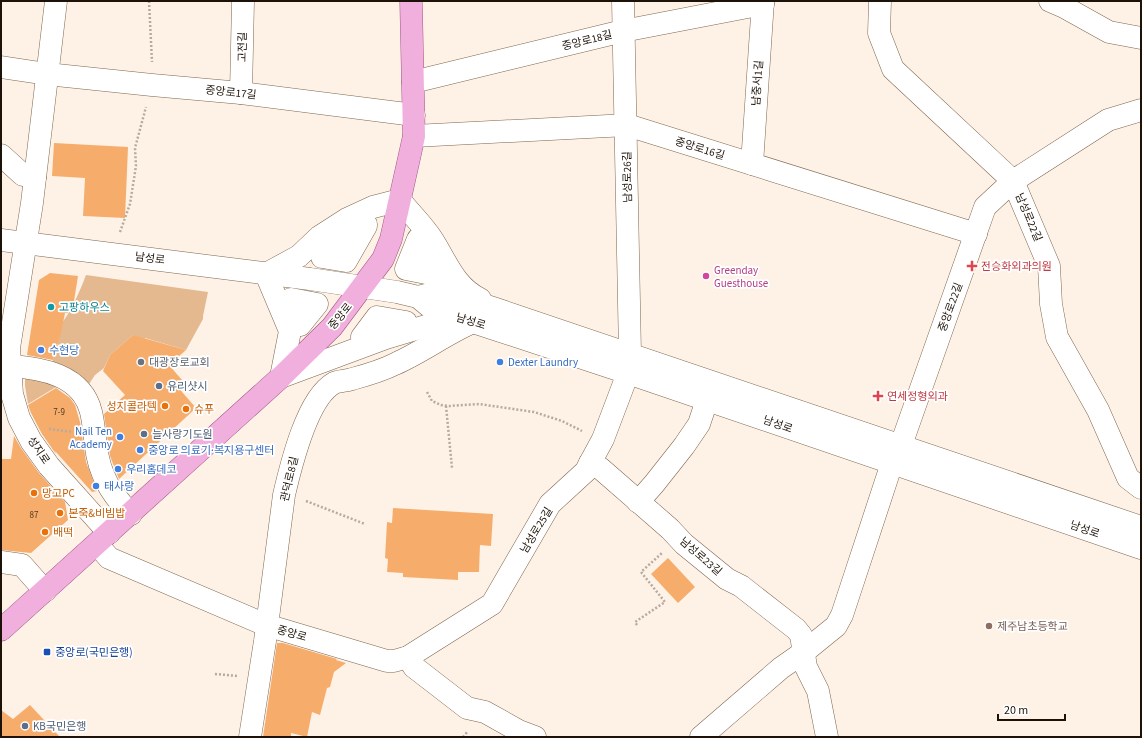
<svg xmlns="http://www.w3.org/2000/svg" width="1142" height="738" font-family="'Source Sans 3','Noto Sans KR',sans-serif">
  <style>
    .green { fill: #e4b990 }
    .building { fill: #f6ad6c }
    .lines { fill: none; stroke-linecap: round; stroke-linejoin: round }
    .minor-casing { stroke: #7f664d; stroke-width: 23 }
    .major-casing { stroke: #a15584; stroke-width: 23 }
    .path { stroke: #b6aaa0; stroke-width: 2.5; stroke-dasharray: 2 2; stroke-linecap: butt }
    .minor { stroke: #fff; stroke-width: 22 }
    .major { stroke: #f1afdd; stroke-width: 22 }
    .health-dot { fill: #e0444e; stroke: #fff; stroke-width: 1.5 }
    .hotel-dot { fill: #d1479c; stroke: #fff; stroke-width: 1.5 }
    .culture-dot { fill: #0f9aa8; stroke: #fff; stroke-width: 1.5 }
    .shop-dot { fill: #3f7fe0; stroke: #fff; stroke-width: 1.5 }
    .worship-dot { fill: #6b7280; stroke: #fff; stroke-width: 1.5 }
    .service-dot { fill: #5c6f8a; stroke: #fff; stroke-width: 1.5 }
    .food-dot { fill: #e8710a; stroke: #fff; stroke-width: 1.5 }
    .education-dot { fill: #8d6e63; stroke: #fff; stroke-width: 1.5 }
    .transit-dot { fill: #1a4fb4; stroke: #fff; stroke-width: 1.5 }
    .labels { text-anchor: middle; stroke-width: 3.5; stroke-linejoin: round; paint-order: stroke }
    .number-label { font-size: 9px; fill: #523921 }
    .street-label { font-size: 11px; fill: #1c1208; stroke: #fff }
    .health-label { font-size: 11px; fill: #be3a42; stroke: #fff; text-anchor: start }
    .hotel-label { font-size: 11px; fill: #b23c85; stroke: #fff; text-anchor: start }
    .culture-label { font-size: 11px; fill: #0d838f; stroke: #fff; text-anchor: start }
    .shop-label { font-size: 11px; fill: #366cbe; stroke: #fff; text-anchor: start }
    .worship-label { font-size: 11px; fill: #5b616d; stroke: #fff; text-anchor: start }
    .service-label { font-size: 11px; fill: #4e5e75; stroke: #fff; text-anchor: start }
    .food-label { font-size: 11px; fill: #c56008; stroke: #fff; text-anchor: start }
    .education-label { font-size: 11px; fill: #785e54; stroke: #fff; text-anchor: start }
    .transit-label { font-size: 11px; fill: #164399; stroke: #fff; text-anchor: start }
  </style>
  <rect width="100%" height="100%" fill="#fef2e7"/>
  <g class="green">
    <path d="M86,275L208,292L203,316V319L186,350L145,338L140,343L133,335L110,355L104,368L95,375L89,384L51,366L58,344L43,340C64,330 78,296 86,275Z"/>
    <polygon points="25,377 61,384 28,404 25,386"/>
  </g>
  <g class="building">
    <polygon points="54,143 128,147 125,218 83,216 85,178 52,176"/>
    <polygon points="50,273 78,276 74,301 69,301 68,313 65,313 61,333 53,360 27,355 39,280"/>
    <polygon points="133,335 186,350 169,365 182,380 176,385 196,408 119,479 110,456 104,414 125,395 103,371 110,355"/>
    <polygon points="56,388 70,398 75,405 80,422 86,462 97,491 92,492 55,451 56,454 42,434 31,413 28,405"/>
    <polygon points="14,436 21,448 39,473 65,502 68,520 31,553 1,550 1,459 11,459"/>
    <polygon points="393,508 493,514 491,546 480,545 479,572 458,572 458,580 403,577 403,573 387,572 388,559 385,558 387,522 392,523"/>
    <polygon points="668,558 695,587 678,603 651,574"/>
    <polygon points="277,643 283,643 337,659 336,660 346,663 334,672 330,687 327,688 320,715 312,712 307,737 291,733 291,737 263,737"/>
    <polygon points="30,705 60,737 1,737 1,710 13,719"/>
  </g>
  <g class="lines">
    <g class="minor-casing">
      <g id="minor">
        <polyline points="56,1 32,203 9,348 12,394 19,418 31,441 49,466 109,533"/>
        <polyline points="623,1 630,353"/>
        <polyline points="880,1 879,33 893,69 1013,181 1049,266 1051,304 1057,337 1098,410 1128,478 1141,488"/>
        <polyline points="1050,1 1064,7 1109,32 1141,38"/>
        <polyline points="1,67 47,74 152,85 241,93 414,115"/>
        <polyline points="413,82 623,31 763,4"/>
        <polyline points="241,93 243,1"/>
        <polyline points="414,136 627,125 976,234"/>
        <polyline points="1,155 23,175 35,177"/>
        <polyline points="752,164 763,1"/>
        <polygon points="366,224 366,226 346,261 322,257"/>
        <polygon points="418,239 436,275 406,269"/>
        <polyline points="1,240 310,279 397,292 418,297 435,311 473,322 628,373 1141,548"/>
        <polyline points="418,297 440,291 496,309 1141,527"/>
        <polygon points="291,299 317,304 300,325"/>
        <polygon points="377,317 406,322 406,323 362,337"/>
        <path d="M10,366C42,368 82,375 91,412C96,432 94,454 103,474C109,490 119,502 131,514"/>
        <path d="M281,377L290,331L266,274L299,256L319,237L347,219L373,207L400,200C410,213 423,225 432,239C447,262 454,286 480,299"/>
        <polyline points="281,377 386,338 456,317"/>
        <polyline points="901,445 985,207 1013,181 1108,120 1141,110"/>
        <polyline points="590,463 600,468 670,529 684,544 727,579 741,586 796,629 801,635 806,667 818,691 827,737"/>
        <polyline points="638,502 654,484 684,446 699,424 707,400"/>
        <polyline points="97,544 109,558 266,625 387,661 394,661 408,657 492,604 550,504 586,471 590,463 603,439 628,373"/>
        <polyline points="1,562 22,565 45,591"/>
        <polyline points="408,657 414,667 467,708 485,712 519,731 535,737"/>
        <path d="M250,737L265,641L284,495C291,465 307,398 334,383C339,381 346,381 352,379C367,375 381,371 395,364C422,352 446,334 473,322"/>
        <polyline points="701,737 781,668 804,652 836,626 842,615 892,463"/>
      </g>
    </g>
    <g class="major-casing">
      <polyline id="major" points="1,630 281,377 332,327 383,259 391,239 414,136 411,1"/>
    </g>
    <g class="path">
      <polyline points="149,1 152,62"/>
      <polyline points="120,232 130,204 136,166 135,148 146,107"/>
      <polyline points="427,392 432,401 441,405 449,406 479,404 534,412 562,421 582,431"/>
      <polyline points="446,406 452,468"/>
      <polyline points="49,429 72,432"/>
      <polyline points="306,501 365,524"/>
      <polyline points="637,625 635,622 665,602 641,572 662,553"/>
      <polyline points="215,674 238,676"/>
      <polyline points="463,737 468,731"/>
    </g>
    <use href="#minor" class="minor"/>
    <use href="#major" class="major"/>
  </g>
  <g class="health-dot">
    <path d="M970 260h4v4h4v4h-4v4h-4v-4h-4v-4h4z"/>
    <path d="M876 390h4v4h4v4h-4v4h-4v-4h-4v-4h4z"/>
  </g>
  <circle class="hotel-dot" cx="706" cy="276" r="4"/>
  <circle class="culture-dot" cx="51" cy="307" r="4"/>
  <g class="shop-dot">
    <circle cx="41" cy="350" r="4"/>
    <circle cx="500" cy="362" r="4"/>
    <circle cx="120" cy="437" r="4"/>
    <circle cx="140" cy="450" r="4"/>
    <circle cx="118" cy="469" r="4"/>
    <circle cx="96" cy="486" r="4"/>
  </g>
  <circle class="worship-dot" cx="141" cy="362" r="4"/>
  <g class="service-dot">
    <circle cx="159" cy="386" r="4"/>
    <circle cx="144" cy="434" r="4"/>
    <circle cx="25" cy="726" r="4"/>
  </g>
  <g class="food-dot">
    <circle cx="165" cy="406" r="4"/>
    <circle cx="186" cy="409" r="4"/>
    <circle cx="34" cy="493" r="4"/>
    <circle cx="60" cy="513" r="4"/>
    <circle cx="45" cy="532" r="4"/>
  </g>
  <circle class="education-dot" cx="989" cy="626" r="4"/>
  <rect class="transit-dot" x="43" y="648" width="8" height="8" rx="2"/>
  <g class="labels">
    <g class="number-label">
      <text x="59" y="415">7-9</text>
      <text x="34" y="518">87</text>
    </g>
    <g class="street-label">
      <text transform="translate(587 40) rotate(-14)" y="4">중앙로18길</text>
      <text transform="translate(242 47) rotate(-89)" y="4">고전길</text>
      <text transform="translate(757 83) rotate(-86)" y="4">남중서1길</text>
      <text transform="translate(231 92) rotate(6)" y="4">중앙로17길</text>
      <text transform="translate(700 148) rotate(17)" y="4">중앙로16길</text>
      <text transform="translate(627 177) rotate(-91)" y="4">남성로26길</text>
      <text transform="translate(1029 217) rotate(67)" y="4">남성로22길</text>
      <text transform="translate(150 258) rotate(7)" y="4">남성로</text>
      <text transform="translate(950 307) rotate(-70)" y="4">중앙로22길</text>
      <text transform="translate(340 316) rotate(-51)" y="4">중앙로</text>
      <text transform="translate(471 321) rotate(17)" y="4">남성로</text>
      <text transform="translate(778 424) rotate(19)" y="4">남성로</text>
      <text transform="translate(39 450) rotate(56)" y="4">성지로</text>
      <text transform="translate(289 479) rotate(-77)" y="4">관덕로8길</text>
      <text transform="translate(1085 529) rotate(19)" y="4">남성로</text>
      <text transform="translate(536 530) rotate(-59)" y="4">남성로25길</text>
      <text transform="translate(701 556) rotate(41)" y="4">남성로23길</text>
      <text transform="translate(292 633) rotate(16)" y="4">중앙로</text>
    </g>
    <g class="health-label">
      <text x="981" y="270">전승화외과의원</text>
      <text x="887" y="400">연세정형외과</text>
    </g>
    <g class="hotel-label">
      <text x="714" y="274">Greenday<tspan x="714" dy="13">Guesthouse</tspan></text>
    </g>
    <g class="culture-label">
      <text x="59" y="311">고팡하우스</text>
    </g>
    <g class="shop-label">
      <text x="49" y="354">수현당</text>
      <text x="508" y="366">Dexter Laundry</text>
      <text x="112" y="435" text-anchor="end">Nail Ten<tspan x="112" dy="13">Academy</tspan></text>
      <text x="148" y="454">중앙로 의료기·복지용구센터</text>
      <text x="126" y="473">우리홈데코</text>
      <text x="104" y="490">태사랑</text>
    </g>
    <g class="worship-label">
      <text x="149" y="366">대광장로교회</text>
    </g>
    <g class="service-label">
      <text x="167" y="390">유리샷시</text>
      <text x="152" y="438">늘사랑기도원</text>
      <text x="33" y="730">KB국민은행</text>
    </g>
    <g class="food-label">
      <text x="157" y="410" text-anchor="end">성지콜라텍</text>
      <text x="194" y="413">슈푸</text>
      <text x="42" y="497">망고PC</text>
      <text x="68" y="517">본죽&amp;비빔밥</text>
      <text x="53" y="536">배떡</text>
    </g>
    <g class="education-label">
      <text x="997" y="630">제주남초등학교</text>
    </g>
    <g class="transit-label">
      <text x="55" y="656">중앙로(국민은행)</text>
    </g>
  </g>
  <rect width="1142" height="738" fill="none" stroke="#1c1208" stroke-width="4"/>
  <path d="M998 714v6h67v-6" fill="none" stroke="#1c1208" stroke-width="2"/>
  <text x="1004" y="714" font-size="12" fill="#1c1208" stroke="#ffffff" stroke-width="3" paint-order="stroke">20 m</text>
</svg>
